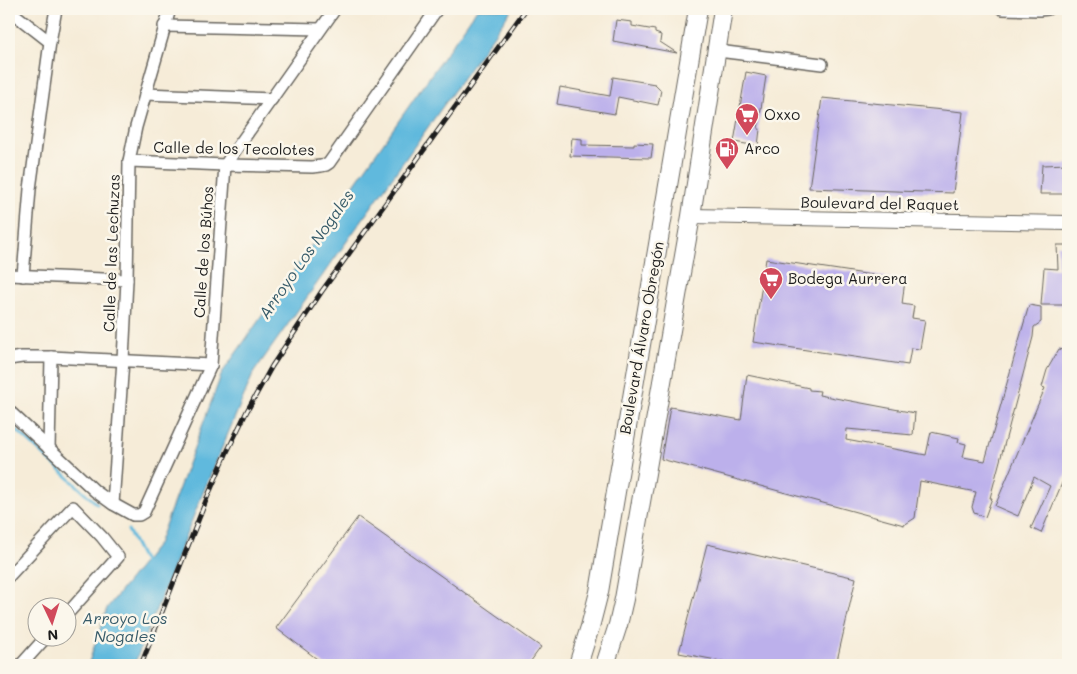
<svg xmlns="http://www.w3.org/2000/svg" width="1077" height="674" font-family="Mali,sans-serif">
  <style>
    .water { fill: #60b9dd; stroke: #3e6a7c }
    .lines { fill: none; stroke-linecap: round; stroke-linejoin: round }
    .stream { stroke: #60b9dd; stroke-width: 3 }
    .building { fill: #bcb0eb }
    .minor-casing { stroke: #68655e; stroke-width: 14 }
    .tertiary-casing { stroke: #68655e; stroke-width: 16 }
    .trunk-casing { stroke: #68655e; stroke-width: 20 }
    .minor { stroke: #fff; stroke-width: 11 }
    .tertiary { stroke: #fff; stroke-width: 14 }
    .trunk { stroke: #fff; stroke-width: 18 }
    .rail-casing { stroke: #1c1c1c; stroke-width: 5 }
    .rail { stroke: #fbf7ec; stroke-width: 3; stroke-dasharray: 9; stroke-linecap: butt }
    .labels { text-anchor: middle; stroke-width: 5; stroke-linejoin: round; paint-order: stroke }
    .poi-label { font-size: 15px; fill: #1c1c1c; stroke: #fbf7ec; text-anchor: start }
    .street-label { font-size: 15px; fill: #1c1c1c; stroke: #fbf7ec }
    .water-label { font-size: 16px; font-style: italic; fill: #375b69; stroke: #fbf7ec }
  </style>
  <rect width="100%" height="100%" fill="#fbf7ec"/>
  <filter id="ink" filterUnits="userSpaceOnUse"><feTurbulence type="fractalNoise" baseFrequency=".02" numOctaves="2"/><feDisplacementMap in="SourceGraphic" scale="10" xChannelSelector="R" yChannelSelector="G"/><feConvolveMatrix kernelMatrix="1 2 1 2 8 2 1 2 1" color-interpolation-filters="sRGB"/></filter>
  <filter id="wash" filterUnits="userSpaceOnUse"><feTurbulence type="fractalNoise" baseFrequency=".0096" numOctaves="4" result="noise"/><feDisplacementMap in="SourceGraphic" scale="20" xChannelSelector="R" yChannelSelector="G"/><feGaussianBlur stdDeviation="1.12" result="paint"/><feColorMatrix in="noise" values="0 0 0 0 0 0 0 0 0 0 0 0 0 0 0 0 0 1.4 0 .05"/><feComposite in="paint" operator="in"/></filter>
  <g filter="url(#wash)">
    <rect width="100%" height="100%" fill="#f6ecd8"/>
    <polygon class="water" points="477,9 512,9 254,372 202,495 134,665 88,665 107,608 158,544 222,373"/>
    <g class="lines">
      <g class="stream">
        <polyline points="9,423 97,504"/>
        <polyline points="128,530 146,566"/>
      </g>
    </g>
    <g id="blocks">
      <g class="building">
        <polygon points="616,20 632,22 632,26 655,30 655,33 661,35 660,42 677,53 613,41"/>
        <polygon points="746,72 766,76 758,129 760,129 758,146 734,142"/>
        <polygon points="613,77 655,84 661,90 658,105 618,97 615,114 557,104 560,87 610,96"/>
        <polygon points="822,98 963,112 953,193 809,188"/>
        <polygon points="572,138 582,139 582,145 634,146 634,143 653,144 651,158 570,156"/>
        <polygon points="1068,164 1068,194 1040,194 1042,165"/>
        <polygon points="1057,245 1068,245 1068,305 1041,305 1044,268 1058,269"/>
        <polygon points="766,259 905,280 902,304 914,306 912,318 925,320 920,349 911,348 908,365 753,342"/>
        <polygon points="1029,305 1041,307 1041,322 1034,327 1033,337 990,498 992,498 985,517 974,513 972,507 976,492 920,481 915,518 904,525 661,459 670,407 741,420 747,375 809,388 809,390 820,391 819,395 915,413 913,435 847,429 846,440 926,455 931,432 959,438 958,442 966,444 963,457 985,461"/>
        <polygon points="1059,349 1068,351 1068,469 1041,533 1031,528 1050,486 1034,477 1018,516 995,506 1045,388 1042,387 1047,370"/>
        <polygon points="358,517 541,647 528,665 325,665 276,628"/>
        <polygon points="707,544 856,578 836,665 743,665 679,653"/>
      </g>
    </g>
  </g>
  <g filter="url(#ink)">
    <use href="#blocks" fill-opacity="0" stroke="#68655e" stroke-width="1"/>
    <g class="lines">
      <g class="minor-casing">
        <g id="minor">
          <polyline points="1002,9 1039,10 1048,9"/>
          <polyline points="9,10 50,42"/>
          <polyline points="164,26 320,29"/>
          <polyline points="718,51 822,64"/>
          <polyline points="145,94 272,99"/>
          <polyline points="129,161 225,165 312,167 321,166 326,165 329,163 437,9"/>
          <polyline points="9,275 127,280"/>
          <polyline points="23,276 30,189 50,42 56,9"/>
          <polyline points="9,359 22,357 51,357 211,365"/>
          <polyline points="9,411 95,491 113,504 133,515 139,515 144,512 211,365 225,165 335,9"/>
          <polyline points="49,449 51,357"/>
          <polyline points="113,504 123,360 127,280 129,161 136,127 170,9"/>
          <polyline points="9,576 73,507 102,537 118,557 68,613"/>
          <polyline points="21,665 47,636"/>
        </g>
      </g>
      <g class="tertiary-casing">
        <polyline id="tertiary" points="691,216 1068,223"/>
      </g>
      <g class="trunk-casing">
        <g id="trunk">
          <polyline points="578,665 590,627 599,592 698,9"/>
          <polyline points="605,665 618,625 624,599 691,216 723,9"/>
        </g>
      </g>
      <use href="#minor" class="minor"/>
      <use href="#tertiary" class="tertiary"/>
      <use href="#trunk" class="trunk"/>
      <g class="rail-casing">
        <polyline id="rail" points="141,665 207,498 227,452 247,411 272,366 322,291 526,9"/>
      </g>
      <use href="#rail" class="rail"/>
    </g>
  </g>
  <defs>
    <g id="supermarket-pin" transform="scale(1.25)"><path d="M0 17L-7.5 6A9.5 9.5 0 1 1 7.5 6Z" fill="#d1495b" stroke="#fbf7ec"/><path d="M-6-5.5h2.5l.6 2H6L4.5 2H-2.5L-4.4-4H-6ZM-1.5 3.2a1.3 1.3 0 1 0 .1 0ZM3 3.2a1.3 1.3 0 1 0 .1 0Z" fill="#fff"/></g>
    <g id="fuel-pin" transform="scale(1.25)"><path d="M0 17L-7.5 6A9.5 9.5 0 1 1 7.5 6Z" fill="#d1495b" stroke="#fbf7ec"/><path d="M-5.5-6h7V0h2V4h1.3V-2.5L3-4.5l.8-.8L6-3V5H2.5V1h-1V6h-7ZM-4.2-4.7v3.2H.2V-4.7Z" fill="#fff"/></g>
  </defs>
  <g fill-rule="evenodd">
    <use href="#supermarket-pin" x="747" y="115"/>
    <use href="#fuel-pin" x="727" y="149"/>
    <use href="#supermarket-pin" x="771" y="279"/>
  </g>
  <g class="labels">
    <g class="poi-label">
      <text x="764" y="120">Oxxo</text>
      <text x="744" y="154">Arco</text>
      <text x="788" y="284">Bodega Aurrera</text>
    </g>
    <g class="street-label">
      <text transform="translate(234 149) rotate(1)" y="5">Calle de los Tecolotes</text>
      <text transform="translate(880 204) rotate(1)" y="5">Boulevard del Raquet</text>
      <text transform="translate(204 252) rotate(-86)" y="5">Calle de los Búhos</text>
      <text transform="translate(112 253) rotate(-88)" y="5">Calle de las Lechuzas</text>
      <text transform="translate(642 338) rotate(-80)" y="5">Boulevard Álvaro Obregón</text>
    </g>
    <g class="water-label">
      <text transform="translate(306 254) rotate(-55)" y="6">Arroyo Los Nogales</text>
      <text x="125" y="624">Arroyo Los<tspan x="125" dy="18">Nogales</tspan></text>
    </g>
  </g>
  <rect width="1077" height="674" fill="none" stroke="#fbf7ec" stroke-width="30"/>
  <g transform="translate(52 622) rotate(176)"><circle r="24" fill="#fbf7ec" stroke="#a29f99"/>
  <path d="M0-4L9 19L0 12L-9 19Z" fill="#d1495b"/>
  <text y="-8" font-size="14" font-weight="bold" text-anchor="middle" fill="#1c1c1c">N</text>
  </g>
</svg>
